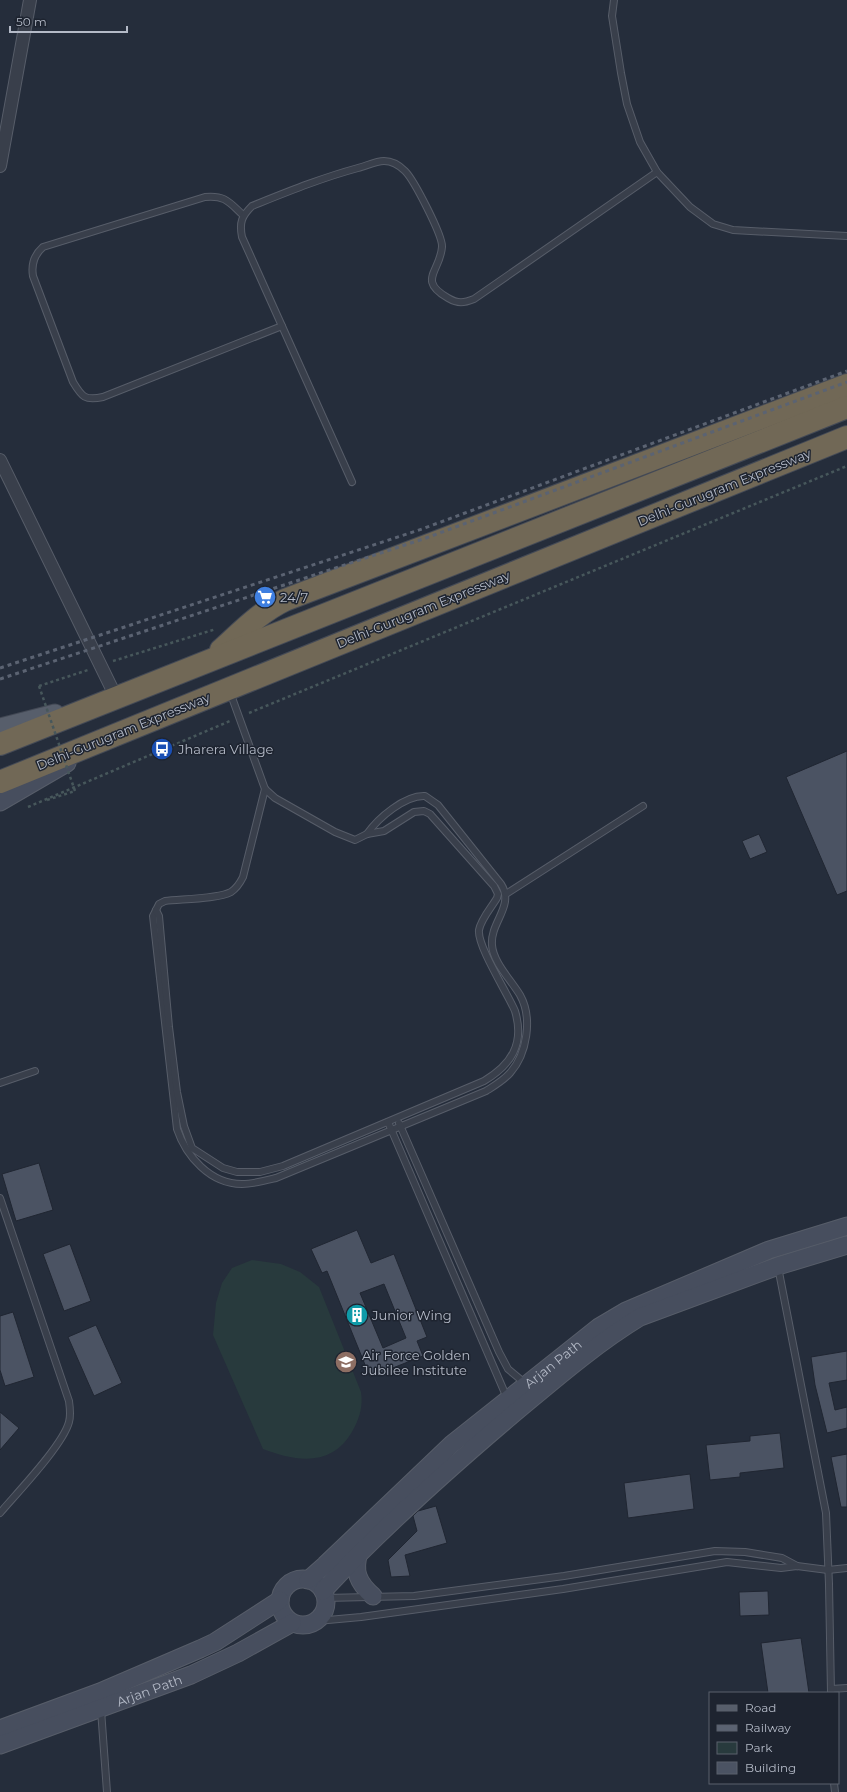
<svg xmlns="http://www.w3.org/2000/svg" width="847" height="1792" font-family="Montserrat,sans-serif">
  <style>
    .green { fill: #283a3d }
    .building { fill: #4b5363; stroke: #202632; fill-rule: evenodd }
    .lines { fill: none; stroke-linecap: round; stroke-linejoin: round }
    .lane-casing { stroke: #575d69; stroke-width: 8 }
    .street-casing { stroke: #575d69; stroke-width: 14 }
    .secondary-casing { stroke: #575d69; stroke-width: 19 }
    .primary-casing { stroke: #424854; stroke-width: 21 }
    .highway-casing { stroke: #444a56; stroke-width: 24 }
    .path { stroke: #47575b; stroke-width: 2.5; stroke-dasharray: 3 3; stroke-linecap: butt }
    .lane { stroke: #393f4b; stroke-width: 6 }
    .street { stroke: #393f4b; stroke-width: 12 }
    .secondary { stroke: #474e5e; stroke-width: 17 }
    .primary { stroke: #575e6b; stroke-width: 19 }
    .highway { stroke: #716856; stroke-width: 22 }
    .rail { stroke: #5b6372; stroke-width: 3; stroke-dasharray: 4 4; stroke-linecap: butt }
    .path-bridge { stroke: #47575b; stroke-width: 2.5; stroke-dasharray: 3 3; stroke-linecap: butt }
    .labels { text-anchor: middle; stroke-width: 3; stroke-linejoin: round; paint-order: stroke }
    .street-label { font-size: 13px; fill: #b4bac7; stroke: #1e2430 }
    .poi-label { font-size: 13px; fill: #b4bac7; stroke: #1e2430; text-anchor: start }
  </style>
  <rect width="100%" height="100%" fill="#252d3b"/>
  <path class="green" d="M252,1260L281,1264L300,1272L319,1287L361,1392C363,1406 360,1417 353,1430C333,1467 297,1462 263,1449L213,1335L216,1303L222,1283L232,1268Z"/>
  <g class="building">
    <polygon points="847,751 847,891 837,895 786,777"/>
    <polygon points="759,834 767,852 750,859 742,841"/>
    <polygon points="39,1163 53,1210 16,1221 2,1174"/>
    <path d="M357,1230L371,1263L394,1254L427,1337L417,1341L423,1356L370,1377L327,1271L322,1273L311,1249ZM384,1284L406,1338L383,1348L360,1293Z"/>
    <polygon points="70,1244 91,1301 64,1311 43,1254"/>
    <polygon points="13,1312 34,1377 5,1386 0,1370 0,1316"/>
    <polygon points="96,1325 122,1383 94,1396 68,1337"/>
    <polygon points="847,1351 847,1380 829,1383 835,1410 847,1407 847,1428 827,1433 815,1385 811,1357"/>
    <polygon points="0,1412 19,1428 0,1450"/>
    <polygon points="780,1433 784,1468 740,1473 740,1477 710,1480 706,1445 750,1441 750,1436"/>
    <polygon points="847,1454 847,1507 841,1507 831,1457"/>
    <polygon points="690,1474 694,1509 628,1518 624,1483"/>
    <polygon points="436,1506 447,1543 405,1555 410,1576 391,1577 388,1560 417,1531 413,1516 418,1511"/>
    <polygon points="768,1591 769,1615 740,1616 739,1592"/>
    <polygon points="801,1638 809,1693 768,1693 761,1643"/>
  </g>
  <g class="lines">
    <g class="lane-casing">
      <g id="lane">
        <polyline points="614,0 612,16 621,73 627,104 640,142 657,172 690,207 713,224 733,230 847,236"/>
        <path d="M243,215C229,202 225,195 205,197L43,247C34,255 31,264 33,276L73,382C82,397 85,401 103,397L282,326"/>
        <path d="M352,482L242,237C239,222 242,216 252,206C287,192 321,178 358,168C366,166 376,161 384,161C392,161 400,166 405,171C414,180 443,236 442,247C440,272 417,280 448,298C458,304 464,303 474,299L657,172"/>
        <path d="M265,789L243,877C240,883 237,888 231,892C218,899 181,899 165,901L159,904L153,916L177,1129C186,1156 210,1184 242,1184C253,1184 264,1181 276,1178L486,1091C494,1086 503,1081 510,1073C527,1054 533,1018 520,995C511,980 493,962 492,945C490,922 515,906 501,884L438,805L425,796C405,795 378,818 367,834"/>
        <polyline points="506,894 643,806"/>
        <path d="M156,910L159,916L169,1027L177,1092L184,1126L192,1148L223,1168L237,1172H260L283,1166L484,1081C511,1065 525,1044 515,1011C508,994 477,946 479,930C481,919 491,908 497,898L498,894L494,886L430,814L424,811L414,812L384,831L367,834L355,840L335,832L275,798L265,789L230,692"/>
        <polyline points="0,1083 35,1071"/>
        <polyline points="388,1122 507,1398"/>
        <polyline points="399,1123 499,1352 508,1369 526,1384"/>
        <path d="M0,1198L69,1401C70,1408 71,1415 69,1422C63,1445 17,1493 0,1513"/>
        <polyline points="778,1267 826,1513 829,1584 831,1693"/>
        <polyline points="325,1598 414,1596 564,1576 715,1551 745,1552 782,1558 797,1566"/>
        <polyline points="317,1621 361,1617 563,1589 727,1562 781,1568 797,1566 828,1570 847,1568"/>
        <polyline points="831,1689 847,1688"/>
        <polyline points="101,1710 107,1792"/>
        <polyline points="834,1783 835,1792"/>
      </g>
    </g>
    <g class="street-casing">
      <g id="street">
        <polyline points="0,166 30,0"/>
        <polyline points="0,460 116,697"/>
      </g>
    </g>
    <g class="secondary-casing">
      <g id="secondary">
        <polyline points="0,802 67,763"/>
        <path d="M359,1553C353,1571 358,1583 373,1596"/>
        <circle cx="303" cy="1602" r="23"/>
        <path id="s1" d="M308,1580L325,1565L452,1444L599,1327L626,1311L769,1250L847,1226"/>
        <path d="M323,1591C382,1528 446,1471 512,1415C553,1381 594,1345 640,1317L778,1266L847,1245"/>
        <polyline points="0,1729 100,1692 200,1649 215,1642 280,1600"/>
        <path id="s2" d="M0,1745L191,1675L238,1653L292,1623"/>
      </g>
    </g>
    <g class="primary-casing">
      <polyline id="primary" points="0,728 55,714"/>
    </g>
    <g class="highway-casing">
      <g id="highway">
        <path d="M221,650C241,632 260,612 285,600L847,385"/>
        <polyline points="0,744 847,407"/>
        <polyline points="0,782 847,437"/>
      </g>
    </g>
    <g class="path">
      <polyline points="113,661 216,629"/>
      <polyline points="39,686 88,670"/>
      <polyline points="249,713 847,466"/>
      <polyline points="47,800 75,791"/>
      <polyline points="28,807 230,721"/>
    </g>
    <use href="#lane" class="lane"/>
    <use href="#street" class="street"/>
    <use href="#secondary" class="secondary"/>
    <use href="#primary" class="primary"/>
    <use href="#highway" class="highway"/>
    <g class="rail">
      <polyline points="0,668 422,529 847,371"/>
      <polyline points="0,679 426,538 847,382"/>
    </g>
    <polyline class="path-bridge" points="39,686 75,791"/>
  </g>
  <defs>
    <g id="supermarket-disc" transform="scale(1.15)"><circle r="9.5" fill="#3f7fe0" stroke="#1e2430"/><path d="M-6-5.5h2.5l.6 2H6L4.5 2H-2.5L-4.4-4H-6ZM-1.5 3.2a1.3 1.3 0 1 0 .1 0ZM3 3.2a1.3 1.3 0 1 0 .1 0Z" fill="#fff"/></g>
    <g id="bus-disc" transform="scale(1.15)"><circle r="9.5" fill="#1a4fb4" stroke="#1e2430"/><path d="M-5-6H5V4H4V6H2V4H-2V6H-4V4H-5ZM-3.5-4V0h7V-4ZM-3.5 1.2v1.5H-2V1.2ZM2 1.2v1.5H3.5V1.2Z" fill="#fff"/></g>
    <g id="building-disc" transform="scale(1.15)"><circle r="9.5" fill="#0f9aa8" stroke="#1e2430"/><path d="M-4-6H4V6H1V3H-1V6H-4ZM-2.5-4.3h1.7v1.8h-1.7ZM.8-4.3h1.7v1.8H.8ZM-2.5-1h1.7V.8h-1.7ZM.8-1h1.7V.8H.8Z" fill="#fff"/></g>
    <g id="school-disc" transform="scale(1.15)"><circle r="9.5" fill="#8d6e63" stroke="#1e2430"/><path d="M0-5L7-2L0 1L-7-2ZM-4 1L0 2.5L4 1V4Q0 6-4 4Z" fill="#fff"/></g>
  </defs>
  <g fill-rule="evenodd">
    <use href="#supermarket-disc" x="265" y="597"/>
    <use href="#bus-disc" x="162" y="749"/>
    <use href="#building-disc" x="357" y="1315"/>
    <use href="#school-disc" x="346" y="1362"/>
  </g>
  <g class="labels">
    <g class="street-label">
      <text transform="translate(724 487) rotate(-22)" y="5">Delhi-Gurugram Expressway</text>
      <text transform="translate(423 609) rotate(-22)" y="5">Delhi-Gurugram Expressway</text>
      <text transform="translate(123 731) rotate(-22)" y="5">Delhi-Gurugram Expressway</text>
      <text dy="5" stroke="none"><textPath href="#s1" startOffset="327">Arjan Path</textPath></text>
      <text dy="5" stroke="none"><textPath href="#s2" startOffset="159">Arjan Path</textPath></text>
    </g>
    <g class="poi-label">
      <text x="280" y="602">24/7</text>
      <text x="178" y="754">Jharera Village</text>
      <text x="372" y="1320">Junior Wing</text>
      <text x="362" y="1360">Air Force Golden<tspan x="362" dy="15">Jubilee Institute</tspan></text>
    </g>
  </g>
  <rect x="709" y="1692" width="130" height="92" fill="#1e2430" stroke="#5a606c"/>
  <rect x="717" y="1705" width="20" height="6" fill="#575e6b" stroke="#5a606c"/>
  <text x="745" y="1712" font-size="12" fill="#b4bac7">Road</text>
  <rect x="717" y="1725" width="20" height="6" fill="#5b6372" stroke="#5a606c"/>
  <text x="745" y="1732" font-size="12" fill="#b4bac7">Railway</text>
  <rect x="717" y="1742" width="20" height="12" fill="#283a3d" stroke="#5a606c"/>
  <text x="745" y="1752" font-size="12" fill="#b4bac7">Park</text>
  <rect x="717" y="1762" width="20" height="12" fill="#4b5363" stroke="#5a606c"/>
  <text x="745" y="1772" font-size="12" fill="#b4bac7">Building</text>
  <path d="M10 26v6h117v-6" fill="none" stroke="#b4bac7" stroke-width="2"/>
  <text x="16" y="26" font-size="12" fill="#b4bac7" stroke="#1e2430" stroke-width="3" paint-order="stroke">50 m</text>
</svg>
